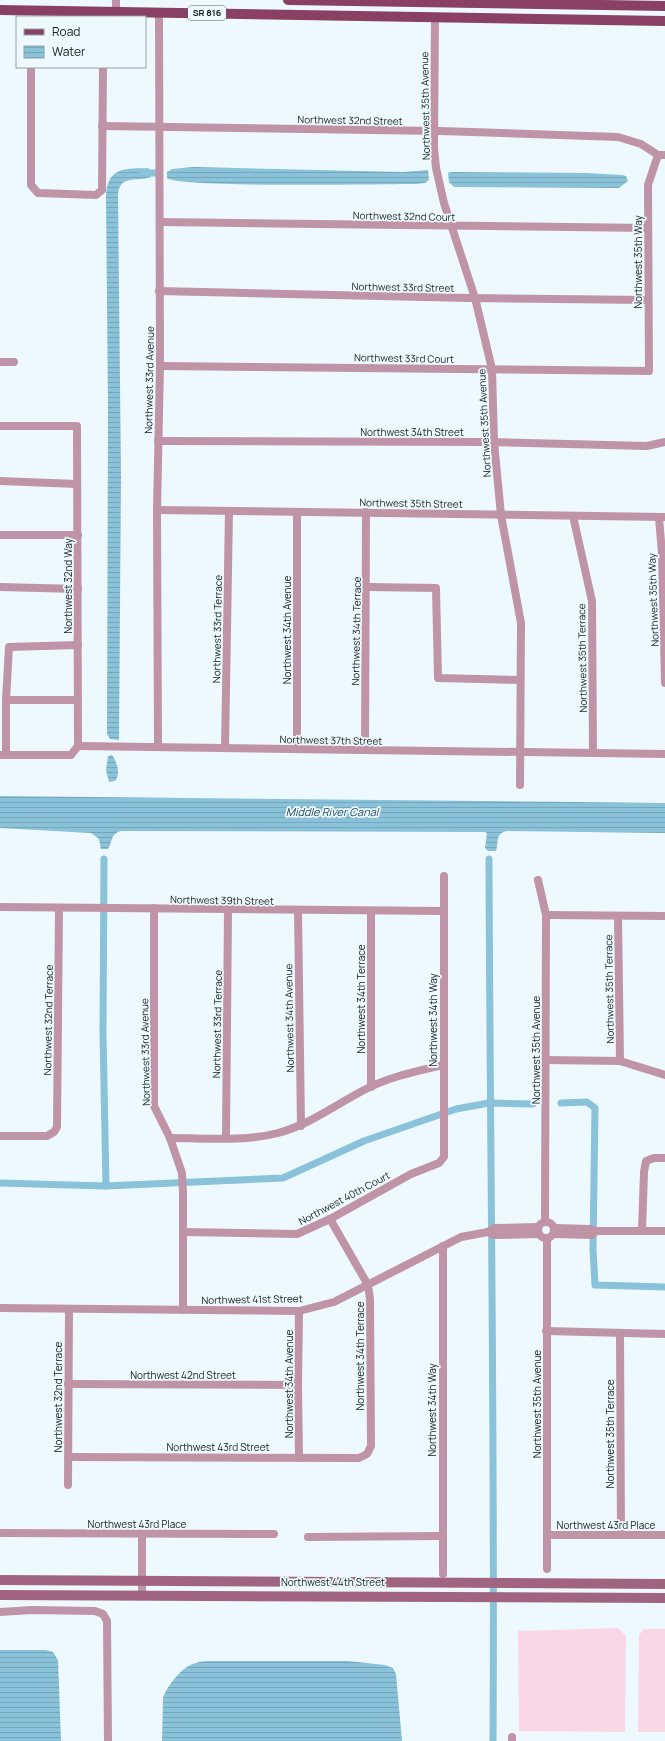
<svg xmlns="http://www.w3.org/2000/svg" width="665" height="1741" font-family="Manrope,sans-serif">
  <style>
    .garden { fill: #fad7e5 }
    .water { fill: url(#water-rules) }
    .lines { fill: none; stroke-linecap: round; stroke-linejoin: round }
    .canal { stroke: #89c2d9; stroke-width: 7 }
    .street { stroke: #bf94a6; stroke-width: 8 }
    .secondary { stroke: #a16480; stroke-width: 10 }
    .primary { stroke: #894064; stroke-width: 10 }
    .labels { text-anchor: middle; stroke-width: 3.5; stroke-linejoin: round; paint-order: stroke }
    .shield { fill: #edf9ff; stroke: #546065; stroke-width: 1 }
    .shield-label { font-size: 9px; font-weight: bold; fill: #131f23 }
    .street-label { font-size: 10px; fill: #131f23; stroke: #edf9ff }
    .water-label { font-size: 11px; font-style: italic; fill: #1d4c5e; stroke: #edf9ff }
  </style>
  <defs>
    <pattern id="water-rules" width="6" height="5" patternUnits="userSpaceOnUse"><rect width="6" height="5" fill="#89c2d9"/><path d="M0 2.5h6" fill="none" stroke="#75a6ba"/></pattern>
  </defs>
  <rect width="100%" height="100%" fill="#edf9ff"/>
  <g class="garden">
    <polygon points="618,1628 626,1636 625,1732 519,1731 518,1631"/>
    <polygon points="644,1629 665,1629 665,1732 638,1732 639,1635"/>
  </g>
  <g class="water">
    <path d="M193,167L403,172L428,170L429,180L425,183L416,184C386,184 178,188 167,178V172L172,169Z"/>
    <path d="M148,168L151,171V177C138,182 120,174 118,194L121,476L119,740L110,739L107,734L108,410L106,193C109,166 127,169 148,168Z"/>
    <polygon points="451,172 586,173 622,175 626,176 628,181 619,188 454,187 449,182 448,173"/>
    <path d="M112,755C117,762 121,774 115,781L109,782L106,770L108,756Z"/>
    <path d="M0,796L665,803V833L508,831C495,832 499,842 496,851H488L485,848L487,833L485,832L121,831C110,834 113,841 108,849H101L99,839L91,833L0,828Z"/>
    <polygon points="0,1650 46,1650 53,1652 58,1660 61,1741 0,1741"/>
    <path d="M212,1661H348L385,1665L393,1668L396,1674L402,1741H162L163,1698C167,1686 182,1666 196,1663C201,1661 207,1661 212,1661Z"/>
  </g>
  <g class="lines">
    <g class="canal">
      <polyline points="142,173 155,173"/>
      <polyline points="104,859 103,1033 106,1186 283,1178 364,1141 456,1109 489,1103 533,1104"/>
      <path d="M489,859C490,1153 495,1447 493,1741"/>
      <polyline points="561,1103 587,1102 595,1108 593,1249 595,1285 665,1287"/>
      <polyline points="0,1183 106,1186"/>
    </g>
    <g class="street">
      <polyline points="116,12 116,0"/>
      <polyline points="435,17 434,148 436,168 444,203 475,298 492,369 494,442 501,515 521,623 520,785"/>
      <polyline points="31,67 31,185 38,193 96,195 102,190 103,67"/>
      <polyline points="102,126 440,131 618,137 641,144 658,155 665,155"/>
      <polyline points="160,222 648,228"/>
      <polyline points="159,291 469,298 647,300"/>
      <polyline points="0,362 14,362"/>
      <polyline points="160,366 649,371 648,185 658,155"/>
      <polyline points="0,426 77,426 78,746"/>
      <polyline points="158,441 487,442 647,446 665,442"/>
      <polyline points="0,481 77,484"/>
      <polyline points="157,510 665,517"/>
      <polyline points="573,516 592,601 593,753"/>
      <polyline points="659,518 662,553 665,683"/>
      <polyline points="0,535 78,535"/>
      <polyline points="0,587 78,589"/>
      <polyline points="367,587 436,588 438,678 520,680"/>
      <polyline points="6,700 78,700"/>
      <polyline points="78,746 665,754"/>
      <polyline points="158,747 157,510 160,366 159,12"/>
      <polyline points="225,748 229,511"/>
      <polyline points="297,749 297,512"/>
      <polyline points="365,750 366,512"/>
      <polyline points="0,755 71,755 78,746"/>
      <polyline points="6,755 6,700 9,647 78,645"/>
      <polyline points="538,880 546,915 545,1222"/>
      <polyline points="0,907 443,911"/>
      <polyline points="154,908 154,1106 170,1138 182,1173 183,1193 183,1310"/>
      <polyline points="298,911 301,1126"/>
      <polyline points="371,911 371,1087"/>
      <polyline points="546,915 665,916"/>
      <polyline points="618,916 620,1061"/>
      <polyline points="546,1060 620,1061 665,1075"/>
      <polyline points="0,1136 47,1136 54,1132 57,1127 59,908"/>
      <polyline points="226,1137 228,910"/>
      <path d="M170,1138C205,1138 244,1142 278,1133C312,1124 339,1102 370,1087C393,1076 418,1071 443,1065"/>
      <circle cx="546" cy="1230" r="8"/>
      <polyline points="554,1228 591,1229 596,1231 665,1231"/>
      <polyline points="642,1231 644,1172 646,1161 654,1158 665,1158"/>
      <polyline points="183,1232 297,1234 330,1219 411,1174 439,1163 444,1157 444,876"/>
      <polyline points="488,1232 494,1235 539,1234"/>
      <polyline points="553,1234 592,1235 596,1231"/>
      <polyline points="443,1246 443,1574"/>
      <polyline points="0,1308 299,1311 334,1302 461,1237 488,1232 494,1228 538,1227"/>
      <polyline points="546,1331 665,1334"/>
      <polyline points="620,1334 621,1535"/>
      <polyline points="68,1384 298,1385"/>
      <polyline points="68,1457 359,1458 367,1454 371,1446 370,1299 368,1285 330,1219"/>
      <polyline points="299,1458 298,1385 299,1311"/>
      <polyline points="68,1485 69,1309"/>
      <polyline points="0,1533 274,1534"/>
      <polyline points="142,1534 142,1596"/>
      <polyline points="547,1535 665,1535"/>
      <polyline points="308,1537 442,1536"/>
      <polyline points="547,1569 547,1238"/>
      <polyline points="0,1612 32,1610 95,1611 103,1614 107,1621 108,1741"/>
      <polyline points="512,1737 512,1741"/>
    </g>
    <g class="secondary">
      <polyline points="0,1580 665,1584"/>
      <polyline points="0,1595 665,1598"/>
    </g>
    <g class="primary">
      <polyline points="288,0 665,6"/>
      <polyline points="0,10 665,21"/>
    </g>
  </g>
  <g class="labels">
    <rect class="shield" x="188" y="6" width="38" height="14" rx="3"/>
    <g class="shield-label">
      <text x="207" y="16">SR 816</text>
    </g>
    <g class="street-label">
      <text transform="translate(425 106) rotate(-91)" y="4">Northwest 35th Avenue</text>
      <text transform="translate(350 120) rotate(1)" y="4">Northwest 32nd Street</text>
      <text transform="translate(404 216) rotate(1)" y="4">Northwest 32nd Court</text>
      <text transform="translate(638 262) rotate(-90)" y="4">Northwest 35th Way</text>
      <text transform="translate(403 287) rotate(1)" y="4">Northwest 33rd Street</text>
      <text transform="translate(404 358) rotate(1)" y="4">Northwest 33rd Court</text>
      <text transform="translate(149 380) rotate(-89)" y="4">Northwest 33rd Avenue</text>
      <text transform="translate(484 423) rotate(-93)" y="4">Northwest 35th Avenue</text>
      <text x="412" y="436">Northwest 34th Street</text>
      <text transform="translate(411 503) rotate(1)" y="4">Northwest 35th Street</text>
      <text transform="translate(68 586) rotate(-90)" y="4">Northwest 32nd Way</text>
      <text transform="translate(653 600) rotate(-92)" y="4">Northwest 35th Way</text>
      <text transform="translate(217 629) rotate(-89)" y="4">Northwest 33rd Terrace</text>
      <text transform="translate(287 630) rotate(-90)" y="4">Northwest 34th Avenue</text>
      <text transform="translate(356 631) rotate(-89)" y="4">Northwest 34th Terrace</text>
      <text transform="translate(582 658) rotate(-91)" y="4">Northwest 35th Terrace</text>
      <text transform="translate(331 740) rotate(1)" y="4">Northwest 37th Street</text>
      <text transform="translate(222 900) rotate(1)" y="4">Northwest 39th Street</text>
      <text transform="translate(609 989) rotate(-91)" y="4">Northwest 35th Terrace</text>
      <text transform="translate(361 999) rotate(-90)" y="4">Northwest 34th Terrace</text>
      <text transform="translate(289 1018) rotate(-91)" y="4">Northwest 34th Avenue</text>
      <text transform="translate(48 1020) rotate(-89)" y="4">Northwest 32nd Terrace</text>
      <text transform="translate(433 1020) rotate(-90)" y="4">Northwest 34th Way</text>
      <text transform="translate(217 1024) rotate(-89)" y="4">Northwest 33rd Terrace</text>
      <text transform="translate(536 1050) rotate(-90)" y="4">Northwest 35th Avenue</text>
      <text transform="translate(145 1052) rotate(-91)" y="4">Northwest 33rd Avenue</text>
      <text transform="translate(344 1198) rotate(-28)" y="4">Northwest 40th Court</text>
      <text transform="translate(252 1299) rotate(-1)" y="4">Northwest 41st Street</text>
      <text transform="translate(360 1356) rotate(-90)" y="4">Northwest 34th Terrace</text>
      <text x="183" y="1379">Northwest 42nd Street</text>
      <text transform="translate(289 1384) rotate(-90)" y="4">Northwest 34th Avenue</text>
      <text transform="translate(58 1397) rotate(-90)" y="4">Northwest 32nd Terrace</text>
      <text transform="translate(537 1404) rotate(-90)" y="4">Northwest 35th Avenue</text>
      <text transform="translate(432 1410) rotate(-90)" y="4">Northwest 34th Way</text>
      <text transform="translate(610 1434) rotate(-90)" y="4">Northwest 35th Terrace</text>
      <text x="218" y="1451">Northwest 43rd Street</text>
      <text x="137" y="1528">Northwest 43rd Place</text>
      <text x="606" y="1529">Northwest 43rd Place</text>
      <text x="333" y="1586">Northwest 44th Street</text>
    </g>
    <g class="water-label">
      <text x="332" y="816">Middle River Canal</text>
    </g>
  </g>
  <rect x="16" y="16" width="130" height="52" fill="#edf9ff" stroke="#96a2a7"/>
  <rect x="24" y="29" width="20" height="6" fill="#894064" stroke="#96a2a7"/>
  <text x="52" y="36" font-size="12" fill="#131f23">Road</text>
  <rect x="24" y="46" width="20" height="12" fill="url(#water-rules)" stroke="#96a2a7"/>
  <text x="52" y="56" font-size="12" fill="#131f23">Water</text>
</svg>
